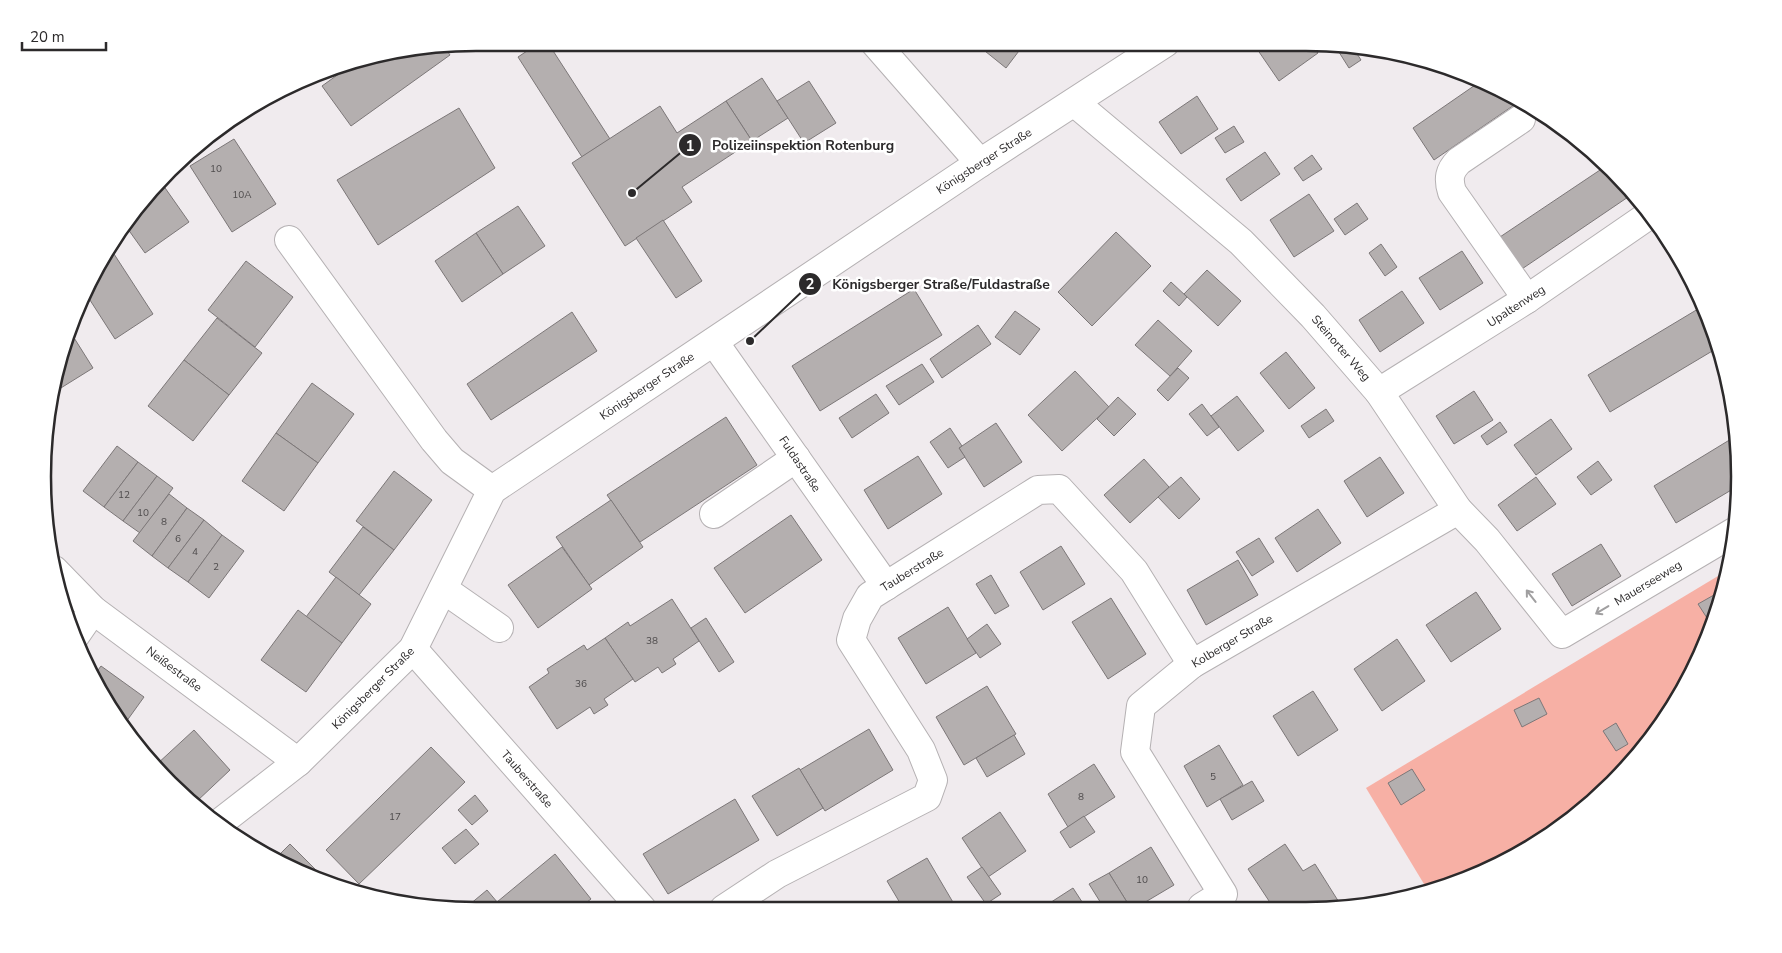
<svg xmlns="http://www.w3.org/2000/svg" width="1782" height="953" font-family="'Nunito Sans',sans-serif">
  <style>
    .green { fill: #f7b0a5 }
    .building { fill: #b4afaf; stroke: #7c7778 }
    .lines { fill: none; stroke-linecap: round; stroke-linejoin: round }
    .minor-casing { stroke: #b5b1b3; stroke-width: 30 }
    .minor { stroke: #fff; stroke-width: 28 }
    .oneway { stroke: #a09fa0 }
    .labels { text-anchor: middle; stroke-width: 5; stroke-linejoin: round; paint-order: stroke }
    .number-label { font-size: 10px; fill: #4e4b4c }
    .street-label { font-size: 12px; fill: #2c2a2b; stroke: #fff }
    .rim { fill: none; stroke: #2c2a2b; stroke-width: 2.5 }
    .leader { fill: none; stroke: #2c2a2b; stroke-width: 2 }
    .callout-dot { fill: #2c2a2b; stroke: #fff; stroke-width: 2 }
    .mark-label { font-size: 15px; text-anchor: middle; font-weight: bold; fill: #fff }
    .callout-label { font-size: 14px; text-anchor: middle; font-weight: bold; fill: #2c2a2b; stroke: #fff; stroke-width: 5; stroke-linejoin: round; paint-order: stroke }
  </style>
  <rect width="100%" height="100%" fill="#f0ebee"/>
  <polygon class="green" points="1728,570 1725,589 1695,669 1632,762 1569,821 1471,878 1427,889 1366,788"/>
  <g class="building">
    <polygon points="539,43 548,43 610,139 582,157 518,57"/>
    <polygon points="975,43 1025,43 1006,68"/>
    <polygon points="1258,43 1312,43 1318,53 1279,81 1255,46"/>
    <polygon points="1343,45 1352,46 1361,60 1349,68 1337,49"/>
    <polygon points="445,48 450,55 351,126 322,86 354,63"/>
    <polygon points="762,78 788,118 752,141 726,101"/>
    <polygon points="809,81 836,123 804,143 777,101"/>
    <polygon points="1481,81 1498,87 1520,101 1434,160 1413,128"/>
    <polygon points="1197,96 1218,129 1181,154 1159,122"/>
    <polygon points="726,101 752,141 682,187 692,202 625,246 572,163 660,106 677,133"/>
    <polygon points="459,108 495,168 378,245 337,180"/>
    <polygon points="1234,126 1244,142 1225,153 1215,138"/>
    <polygon points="234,139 276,204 232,232 190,166"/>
    <polygon points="1265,152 1280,174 1241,201 1226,179"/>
    <polygon points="1312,155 1322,169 1303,181 1294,168"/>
    <polygon points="1606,166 1634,193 1516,273 1494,241"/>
    <polygon points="163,185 189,222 145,253 125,225"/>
    <polygon points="1309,194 1334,231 1294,257 1270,220"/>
    <polygon points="1357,203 1368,219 1345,235 1334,219"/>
    <polygon points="518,206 545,246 503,274 476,233"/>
    <polygon points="663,220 702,281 676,298 636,238"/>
    <polygon points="1116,232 1151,266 1092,326 1058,292"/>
    <polygon points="476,233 503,274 462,302 435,261"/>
    <polygon points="1381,244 1397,267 1385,276 1369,253"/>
    <polygon points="1462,251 1483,283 1440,310 1419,278"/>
    <polygon points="114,254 153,314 115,339 88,297 104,260"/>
    <polygon points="246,261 293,297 255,347 208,310"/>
    <polygon points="1207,270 1241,301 1218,326 1184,294"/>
    <polygon points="1171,282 1187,297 1179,306 1163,291"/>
    <polygon points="914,289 942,335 820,411 792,366"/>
    <polygon points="1402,291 1424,323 1380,352 1359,320"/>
    <polygon points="1703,306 1719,347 1610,412 1588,375"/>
    <polygon points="1015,311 1040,329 1020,355 995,337"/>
    <polygon points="572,312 597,351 491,420 467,384"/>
    <polygon points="217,318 262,353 229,395 184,360"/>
    <polygon points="1158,320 1192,351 1170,376 1135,345"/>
    <polygon points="978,325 991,344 942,378 930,359"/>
    <polygon points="71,333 93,368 56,391 57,364"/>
    <polygon points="1286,352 1315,388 1289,409 1260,373"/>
    <polygon points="184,360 229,395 193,441 148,406"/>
    <polygon points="922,364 934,382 899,405 886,386"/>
    <polygon points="1178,368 1189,378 1168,401 1157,390"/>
    <polygon points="1075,371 1109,407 1062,451 1028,415"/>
    <polygon points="312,383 354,414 318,463 276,433"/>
    <polygon points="1474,391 1493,420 1454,444 1436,416"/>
    <polygon points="876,394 889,413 852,438 839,418"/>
    <polygon points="1237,396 1264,431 1238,451 1211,416"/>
    <polygon points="1118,397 1136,414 1114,436 1097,419"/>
    <polygon points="1202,404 1219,427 1207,436 1189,414"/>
    <polygon points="1326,409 1334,421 1309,438 1301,426"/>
    <polygon points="726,417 757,465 640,542 607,495"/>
    <polygon points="1551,419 1572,449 1536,475 1514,445"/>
    <polygon points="1500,422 1507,432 1487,445 1481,436"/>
    <polygon points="996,423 1022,462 984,487 959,448"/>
    <polygon points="950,428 962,446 959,448 965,457 948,468 930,442"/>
    <polygon points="276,433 318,463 284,511 242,481"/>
    <polygon points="1736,436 1738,486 1676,523 1654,486"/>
    <polygon points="117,446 138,462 104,507 83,491"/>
    <polygon points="918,456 942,494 888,529 864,490"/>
    <polygon points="1380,457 1404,493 1367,517 1344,481"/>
    <polygon points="1144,459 1169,487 1130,523 1104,495"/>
    <polygon points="1598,461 1612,480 1591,495 1577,477"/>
    <polygon points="138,462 157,476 123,521 104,507"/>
    <polygon points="394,471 432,500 394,550 356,521"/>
    <polygon points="157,476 173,488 140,533 123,521"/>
    <polygon points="1181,477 1200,499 1179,519 1158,497"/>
    <polygon points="1536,477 1556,504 1517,531 1498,505"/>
    <polygon points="169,494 187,508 152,556 133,541"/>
    <polygon points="611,500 643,547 589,585 556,537"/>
    <polygon points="187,508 204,520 168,568 152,556"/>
    <polygon points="1318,509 1341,543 1297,572 1275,538"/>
    <polygon points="791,515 822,560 745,613 714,568"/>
    <polygon points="204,520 222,535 188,582 168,568"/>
    <polygon points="363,527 394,550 359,595 329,572"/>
    <polygon points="222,535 244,551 209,598 188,582"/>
    <polygon points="1259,538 1274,562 1252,576 1236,552"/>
    <polygon points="1601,544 1621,576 1572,606 1552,574"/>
    <polygon points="1061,546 1085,584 1043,610 1020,572"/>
    <polygon points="562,547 592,589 538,628 508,585"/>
    <polygon points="1238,560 1258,595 1206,625 1187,590"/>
    <polygon points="991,575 1009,606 995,614 976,584"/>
    <polygon points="336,577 371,604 342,643 306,617"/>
    <polygon points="1721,591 1723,594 1716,612 1707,618 1698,604"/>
    <polygon points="1476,592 1501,629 1451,662 1426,625"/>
    <polygon points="1111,598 1146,654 1108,679 1072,622"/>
    <polygon points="672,599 699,641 673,659 676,664 662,673 658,667 635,682 605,638 628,622 630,626"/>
    <polygon points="948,607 976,653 926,684 898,638"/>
    <polygon points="298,610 342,643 306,692 261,660"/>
    <polygon points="706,618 734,662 719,672 691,628"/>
    <polygon points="987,624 1001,644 980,658 967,639"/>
    <polygon points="605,638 633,679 604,699 608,705 594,714 590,707 557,729 529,687 549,673 547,669 584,645 587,650"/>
    <polygon points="1397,639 1425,681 1382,711 1354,669"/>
    <polygon points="101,666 144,697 126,722 93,677"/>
    <polygon points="987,686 1016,734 964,765 936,717"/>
    <polygon points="1313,691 1338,730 1298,756 1273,716"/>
    <polygon points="1539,698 1547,714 1522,727 1514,710"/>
    <polygon points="1616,723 1628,744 1616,751 1603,731"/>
    <polygon points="869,729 893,770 825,811 800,770"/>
    <polygon points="194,730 230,770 196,802 169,783 156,765"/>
    <polygon points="1014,735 1025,754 987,777 976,758"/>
    <polygon points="1219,745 1243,785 1207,807 1184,766"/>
    <polygon points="431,747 465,782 359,884 326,850"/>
    <polygon points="1094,764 1115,797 1068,827 1048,794"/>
    <polygon points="799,768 823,808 777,836 752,796"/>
    <polygon points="1412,769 1425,790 1401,805 1388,783"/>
    <polygon points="1252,781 1264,801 1232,820 1220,799"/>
    <polygon points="475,795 488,811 472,825 458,810"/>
    <polygon points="735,799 759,840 668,894 643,854"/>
    <polygon points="1000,812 1026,851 988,877 962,838"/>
    <polygon points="1084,816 1095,832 1070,848 1060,832"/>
    <polygon points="466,829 479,844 455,864 442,848"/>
    <polygon points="290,844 325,879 324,880 284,866 275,859"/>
    <polygon points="1285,844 1303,871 1315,864 1342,907 1273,907 1248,869"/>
    <polygon points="1151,847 1174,885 1137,907 1130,907 1109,873"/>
    <polygon points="555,854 591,899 578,909 503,909 497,902"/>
    <polygon points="927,858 954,904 947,908 903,908 887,881"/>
    <polygon points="982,867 1001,894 986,904 967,877"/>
    <polygon points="1109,873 1130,907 1104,908 1089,884"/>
    <polygon points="1073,888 1086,908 1042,908"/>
    <polygon points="487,890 503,909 463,910"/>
  </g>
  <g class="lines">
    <g class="minor-casing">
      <g id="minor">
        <polyline points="875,43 980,163"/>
        <polyline points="1075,103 1241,242 1313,316 1379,392 1458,510 1487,540 1562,634 1734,532"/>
        <path d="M1521,119L1459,161C1449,171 1448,179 1452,192L1527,299"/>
        <polyline points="289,240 434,440 452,461 492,490"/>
        <polyline points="714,342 886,586"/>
        <polyline points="1379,392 1527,299 1649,215"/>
        <polyline points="714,514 796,458"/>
        <polyline points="54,570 93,610 298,762"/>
        <polyline points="443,589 499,628"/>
        <polyline points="75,636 93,610"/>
        <polyline points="413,649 642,909"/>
        <polyline points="222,821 298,762 413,649 492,490 980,163 1165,43"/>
        <polyline points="1202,907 1223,894 1135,752 1141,706 1192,664 1458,510"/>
        <polyline points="724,909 777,874 927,797 933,780 921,750 851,640 857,619 870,596 1038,490 1059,489 1134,571 1192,664"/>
      </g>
    </g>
    <use href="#minor" class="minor"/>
  </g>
  <defs><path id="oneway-shaft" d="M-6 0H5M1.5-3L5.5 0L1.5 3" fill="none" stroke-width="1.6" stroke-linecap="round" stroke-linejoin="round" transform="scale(1.25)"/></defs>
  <g class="oneway">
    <use href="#oneway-shaft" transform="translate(1531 596) rotate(-128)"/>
    <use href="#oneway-shaft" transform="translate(1602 610) rotate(149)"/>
  </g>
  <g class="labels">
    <g class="number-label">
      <text x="216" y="172">10</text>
      <text x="242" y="198">10A</text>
      <text x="124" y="498">12</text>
      <text x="143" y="516">10</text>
      <text x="164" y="525">8</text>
      <text x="178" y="542">6</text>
      <text x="195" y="555">4</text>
      <text x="216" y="570">2</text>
      <text x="652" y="644">38</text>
      <text x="581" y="687">36</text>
      <text x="1213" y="780">5</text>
      <text x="1081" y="800">8</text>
      <text x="395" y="820">17</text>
      <text x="1142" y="883">10</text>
    </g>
    <g class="street-label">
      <text transform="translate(984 161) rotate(-33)" y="4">Königsberger Straße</text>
      <text transform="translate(1516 306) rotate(-33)" y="4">Upaltenweg</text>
      <text transform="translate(1341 348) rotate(49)" y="4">Steinorter Weg</text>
      <text transform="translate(647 386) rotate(-34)" y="4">Königsberger Straße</text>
      <text transform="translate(800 464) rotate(56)" y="4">Fuldastraße</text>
      <text transform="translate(912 570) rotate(-32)" y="4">Tauberstraße</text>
      <text transform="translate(1648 583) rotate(-31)" y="4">Mauerseeweg</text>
      <text transform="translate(1232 641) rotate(-31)" y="4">Kolberger Straße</text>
      <text transform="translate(174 669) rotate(37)" y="4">Neißestraße</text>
      <text transform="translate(373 688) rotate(-45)" y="4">Königsberger Straße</text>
      <text transform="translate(527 779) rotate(49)" y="4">Tauberstraße</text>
    </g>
  </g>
  <path d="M0 0H1782V953H0ZM476 51H1306A425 425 0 0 1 1731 476V477A425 425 0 0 1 1306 902H476A425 425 0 0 1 51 477V476A425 425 0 0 1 476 51Z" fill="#fff" fill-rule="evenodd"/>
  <path class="rim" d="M476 51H1306A425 425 0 0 1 1731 476V477A425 425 0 0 1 1306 902H476A425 425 0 0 1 51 477V476A425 425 0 0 1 476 51Z"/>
  <path class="leader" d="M632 193L690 145M750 341L810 284"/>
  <g class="callout-dot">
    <circle cx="632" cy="193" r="5"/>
    <circle cx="750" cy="341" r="5"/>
    <circle cx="690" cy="145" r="12"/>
    <circle cx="810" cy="284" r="12"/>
  </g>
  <g class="mark-label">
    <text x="690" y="151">1</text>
    <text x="810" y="289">2</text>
  </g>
  <g class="callout-label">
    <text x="803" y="150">Polizeiinspektion Rotenburg</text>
    <text x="941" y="289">Königsberger Straße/Fuldastraße</text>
  </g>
  <path d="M22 42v8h84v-8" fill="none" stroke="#2c2a2b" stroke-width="2.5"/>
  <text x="30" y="42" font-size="15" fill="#2c2a2b" stroke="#ffffff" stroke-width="4" paint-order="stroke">20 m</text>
</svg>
